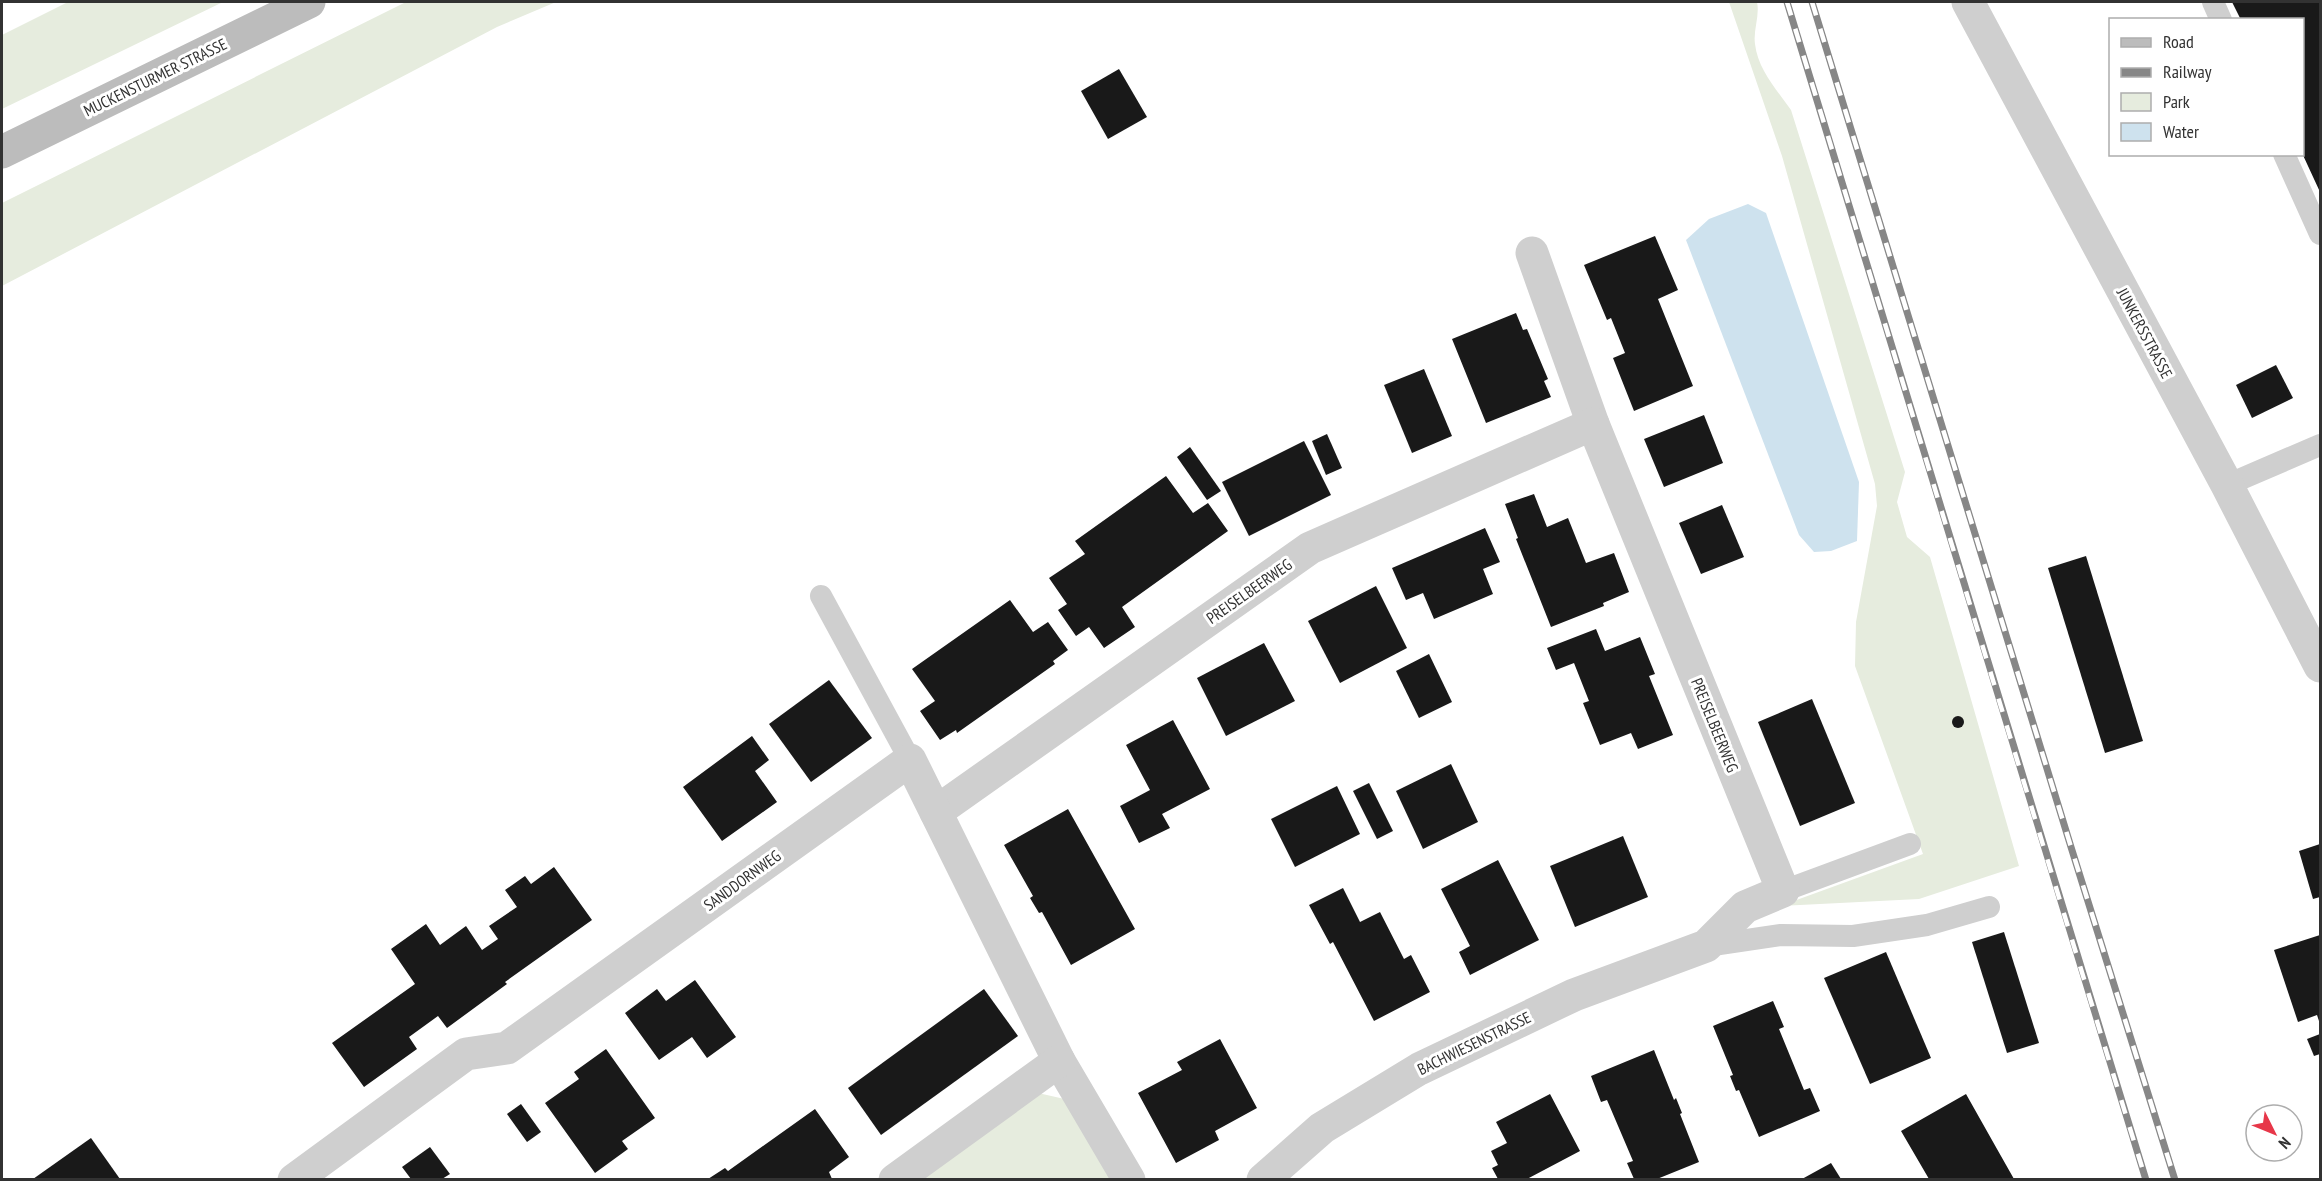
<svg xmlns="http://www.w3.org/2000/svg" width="2322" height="1181" font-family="'PT Sans Narrow',sans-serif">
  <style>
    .green { fill: #e6ecde }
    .water { fill: #cee2ee }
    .building { fill: #191919 }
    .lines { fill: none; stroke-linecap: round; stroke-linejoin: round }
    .service { stroke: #cfcfcf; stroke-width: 22 }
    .minor { stroke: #cfcfcf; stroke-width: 33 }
    .secondary { stroke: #bcbcbc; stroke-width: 33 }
    .rail-casing { stroke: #878787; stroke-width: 7 }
    .rail { stroke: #fff; stroke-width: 4.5; stroke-dasharray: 14; stroke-linecap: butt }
    .labels { text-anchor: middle; stroke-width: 6; stroke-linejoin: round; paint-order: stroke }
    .street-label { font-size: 16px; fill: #323232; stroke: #fff }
  </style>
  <rect width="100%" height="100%" fill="#fff"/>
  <g class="green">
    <polygon points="68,2 223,2 2,109 2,35"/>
    <polygon points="406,2 556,2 497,27 2,286 2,203"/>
    <path d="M1729,2H1757C1760,16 1753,30 1755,44C1758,70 1777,90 1791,110L1905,472L1897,502L1907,537L1930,557L2019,866L1919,899L1780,906L1923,854L1855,666L1856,622L1877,506L1875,484L1782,156Z"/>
    <polygon points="1038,1093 1069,1100 1112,1180 918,1180"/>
  </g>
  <polygon class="water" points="1748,204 1766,213 1859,482 1857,541 1831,551 1814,552 1799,535 1686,240 1709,219"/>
  <g class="building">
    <polygon points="2232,2 2320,2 2320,192 2302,153 2302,20 2241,20"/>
    <polygon points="1119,69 1147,117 1108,139 1081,91"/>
    <polygon points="1655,236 1678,290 1658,299 1693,386 1634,411 1613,358 1625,353 1611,318 1607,320 1584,265"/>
    <polygon points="1516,313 1523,330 1527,329 1548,379 1544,381 1551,397 1486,423 1452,339"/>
    <polygon points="2276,365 2293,398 2252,418 2236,385"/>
    <polygon points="1424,369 1452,436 1412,453 1384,385"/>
    <polygon points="1704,415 1723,463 1664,487 1644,439"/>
    <polygon points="1327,434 1342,468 1326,475 1312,441"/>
    <polygon points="1304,441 1331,495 1249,536 1222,482"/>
    <polygon points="1190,447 1221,491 1207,500 1177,457"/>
    <polygon points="1166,476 1193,513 1208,503 1228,531 1122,607 1135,627 1104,648 1089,627 1076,636 1058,610 1067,604 1049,578 1085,554 1075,541"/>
    <polygon points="1534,494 1547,527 1568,518 1586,563 1614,553 1629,592 1603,603 1604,606 1551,627 1516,539 1518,538 1505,504"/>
    <polygon points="1722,505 1744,557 1701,574 1679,523"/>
    <polygon points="1485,528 1500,562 1483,569 1493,594 1434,619 1423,593 1406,600 1392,568"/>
    <polygon points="2086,556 2143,741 2105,753 2048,568"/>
    <polygon points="1376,586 1407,648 1340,683 1308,621"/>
    <polygon points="1010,600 1033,632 1048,622 1068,650 1053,661 1055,664 957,733 956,730 940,740 920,711 935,701 912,669"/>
    <polygon points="1596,629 1605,651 1640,637 1655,674 1649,676 1673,735 1638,749 1631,733 1600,745 1583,703 1589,701 1574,663 1556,670 1547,648"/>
    <polygon points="1264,643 1295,701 1226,736 1197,678"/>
    <polygon points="1429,654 1452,702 1419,718 1396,671"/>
    <polygon points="829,680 872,738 811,782 769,724"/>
    <polygon points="1812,699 1855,803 1800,826 1758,722"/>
    <circle cx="1958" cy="722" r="6"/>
    <polygon points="1173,720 1210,789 1162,814 1170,828 1139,843 1120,806 1150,790 1126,745"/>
    <polygon points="752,736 769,760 755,771 777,802 722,841 683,787"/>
    <polygon points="1451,764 1478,822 1423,849 1396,791"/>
    <polygon points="1369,783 1393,831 1377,839 1353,791"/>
    <polygon points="1337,786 1360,834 1295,867 1271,819"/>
    <polygon points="1068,809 1135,929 1071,965 1042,912 1039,913 1030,898 1033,896 1004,845"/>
    <polygon points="1623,836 1648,897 1575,927 1550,866"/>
    <polygon points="2320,844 2320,897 2313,899 2299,851"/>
    <polygon points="1498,860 1539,940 1470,975 1459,952 1470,946 1441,889"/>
    <polygon points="554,867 592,920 505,982 507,984 447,1028 438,1016 409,1037 417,1049 364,1087 332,1043 415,984 391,949 426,924 440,945 466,926 482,950 498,939 489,926 517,907 505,890 525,876 531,884"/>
    <polygon points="1343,888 1360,922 1380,912 1404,959 1411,955 1430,992 1374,1021 1333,942 1330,944 1309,905"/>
    <polygon points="2004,932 2039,1043 2007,1053 1972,942"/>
    <polygon points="2320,935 2320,1024 2317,1015 2298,1022 2274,950"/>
    <polygon points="1886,952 1931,1058 1870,1084 1824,978"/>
    <polygon points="695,980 736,1037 707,1058 692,1037 659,1060 625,1013 657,989 666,1001"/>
    <polygon points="984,989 1018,1036 881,1135 848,1088"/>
    <polygon points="1773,1001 1784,1027 1779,1029 1804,1090 1810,1088 1820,1111 1759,1137 1739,1090 1736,1091 1730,1076 1733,1075 1713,1026"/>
    <polygon points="2320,1034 2320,1054 2314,1056 2307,1039"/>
    <polygon points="1220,1039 1257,1108 1215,1131 1219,1140 1176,1163 1138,1093 1182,1070 1177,1062"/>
    <polygon points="606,1049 655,1118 622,1141 628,1149 595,1173 545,1103 579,1079 574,1072"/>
    <polygon points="1654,1050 1674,1100 1676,1098 1682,1113 1680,1114 1699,1162 1657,1179 1634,1179 1627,1163 1633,1161 1607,1100 1601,1102 1591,1076"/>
    <polygon points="1550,1094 1580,1151 1527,1179 1498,1179 1492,1168 1498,1165 1491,1151 1507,1143 1496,1122"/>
    <polygon points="1966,1094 1997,1149 2014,1179 1929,1179 1901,1131"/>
    <polygon points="521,1104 541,1132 527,1142 507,1114"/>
    <polygon points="815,1109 849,1157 829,1172 832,1179 708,1179 725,1168 728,1171"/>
    <polygon points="91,1138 120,1179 33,1179"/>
    <polygon points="430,1147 450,1174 442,1179 411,1179 402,1167"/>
    <polygon points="1831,1163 1841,1179 1802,1179"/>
  </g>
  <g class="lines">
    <g class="service">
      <polyline points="2213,2 2221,20"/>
      <polyline points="2284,154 2320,234"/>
      <polyline points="2227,485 2320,445"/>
      <polyline points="821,596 910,760"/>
      <polyline points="1783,891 1910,844"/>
      <polyline points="1706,946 1781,935 1853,936 1927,925 1989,907"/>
    </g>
    <g class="minor">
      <polyline points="1968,2 2227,485 2320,666"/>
      <polyline points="1532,253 1593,424"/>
      <polyline points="936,812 1310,548 1593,424 1783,891 1745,907 1706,946 1574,995 1419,1069 1322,1128 1263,1180"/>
      <polyline points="294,1180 466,1054 507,1048 910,760 1059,1061 1129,1180"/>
      <polyline points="895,1180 1059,1061"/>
    </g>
    <polyline class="secondary" points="2,152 309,2"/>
    <g class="rail-casing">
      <g id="rail">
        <path d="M1787,2C1907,394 2024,787 2146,1180"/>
        <polyline points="1812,2 2071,847 2175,1180"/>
      </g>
    </g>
    <use href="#rail" class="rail"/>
  </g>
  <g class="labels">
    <g class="street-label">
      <text transform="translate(155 77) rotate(-26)" y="6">MUCKENSTURMER STRASSE</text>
      <text transform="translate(2145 333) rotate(62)" y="6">JUNKERSSTRASSE</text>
      <text transform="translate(1249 591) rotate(-35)" y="6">PREISELBEERWEG</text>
      <text transform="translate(1715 725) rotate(68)" y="6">PREISELBEERWEG</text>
      <text transform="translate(742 880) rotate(-36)" y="6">SANDDORNWEG</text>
      <text transform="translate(1474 1043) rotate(-26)" y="6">BACHWIESENSTRASSE</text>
    </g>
  </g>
  <rect width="2322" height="1181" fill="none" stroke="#323232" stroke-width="6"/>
  <rect x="2109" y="18" width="195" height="138" fill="#ffffff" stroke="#adadad" stroke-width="1.5"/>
  <rect x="2121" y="38" width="30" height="9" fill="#bcbcbc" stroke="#adadad" stroke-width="1.5"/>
  <text x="2163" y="48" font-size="18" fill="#323232">Road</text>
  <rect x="2121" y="68" width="30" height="9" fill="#878787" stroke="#adadad" stroke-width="1.5"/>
  <text x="2163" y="78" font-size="18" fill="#323232">Railway</text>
  <rect x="2121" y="93" width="30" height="18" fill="#e6ecde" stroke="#adadad" stroke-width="1.5"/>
  <text x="2163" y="108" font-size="18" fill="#323232">Park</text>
  <rect x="2121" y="123" width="30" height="18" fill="#cee2ee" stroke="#adadad" stroke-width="1.5"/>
  <text x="2163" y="138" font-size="18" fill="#323232">Water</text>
  <g transform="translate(2274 1133) rotate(133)"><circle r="28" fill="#ffffff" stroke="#adadad" stroke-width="1.5"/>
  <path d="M0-4.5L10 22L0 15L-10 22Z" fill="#e73749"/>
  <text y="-9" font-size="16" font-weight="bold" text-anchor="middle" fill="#323232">N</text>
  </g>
</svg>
